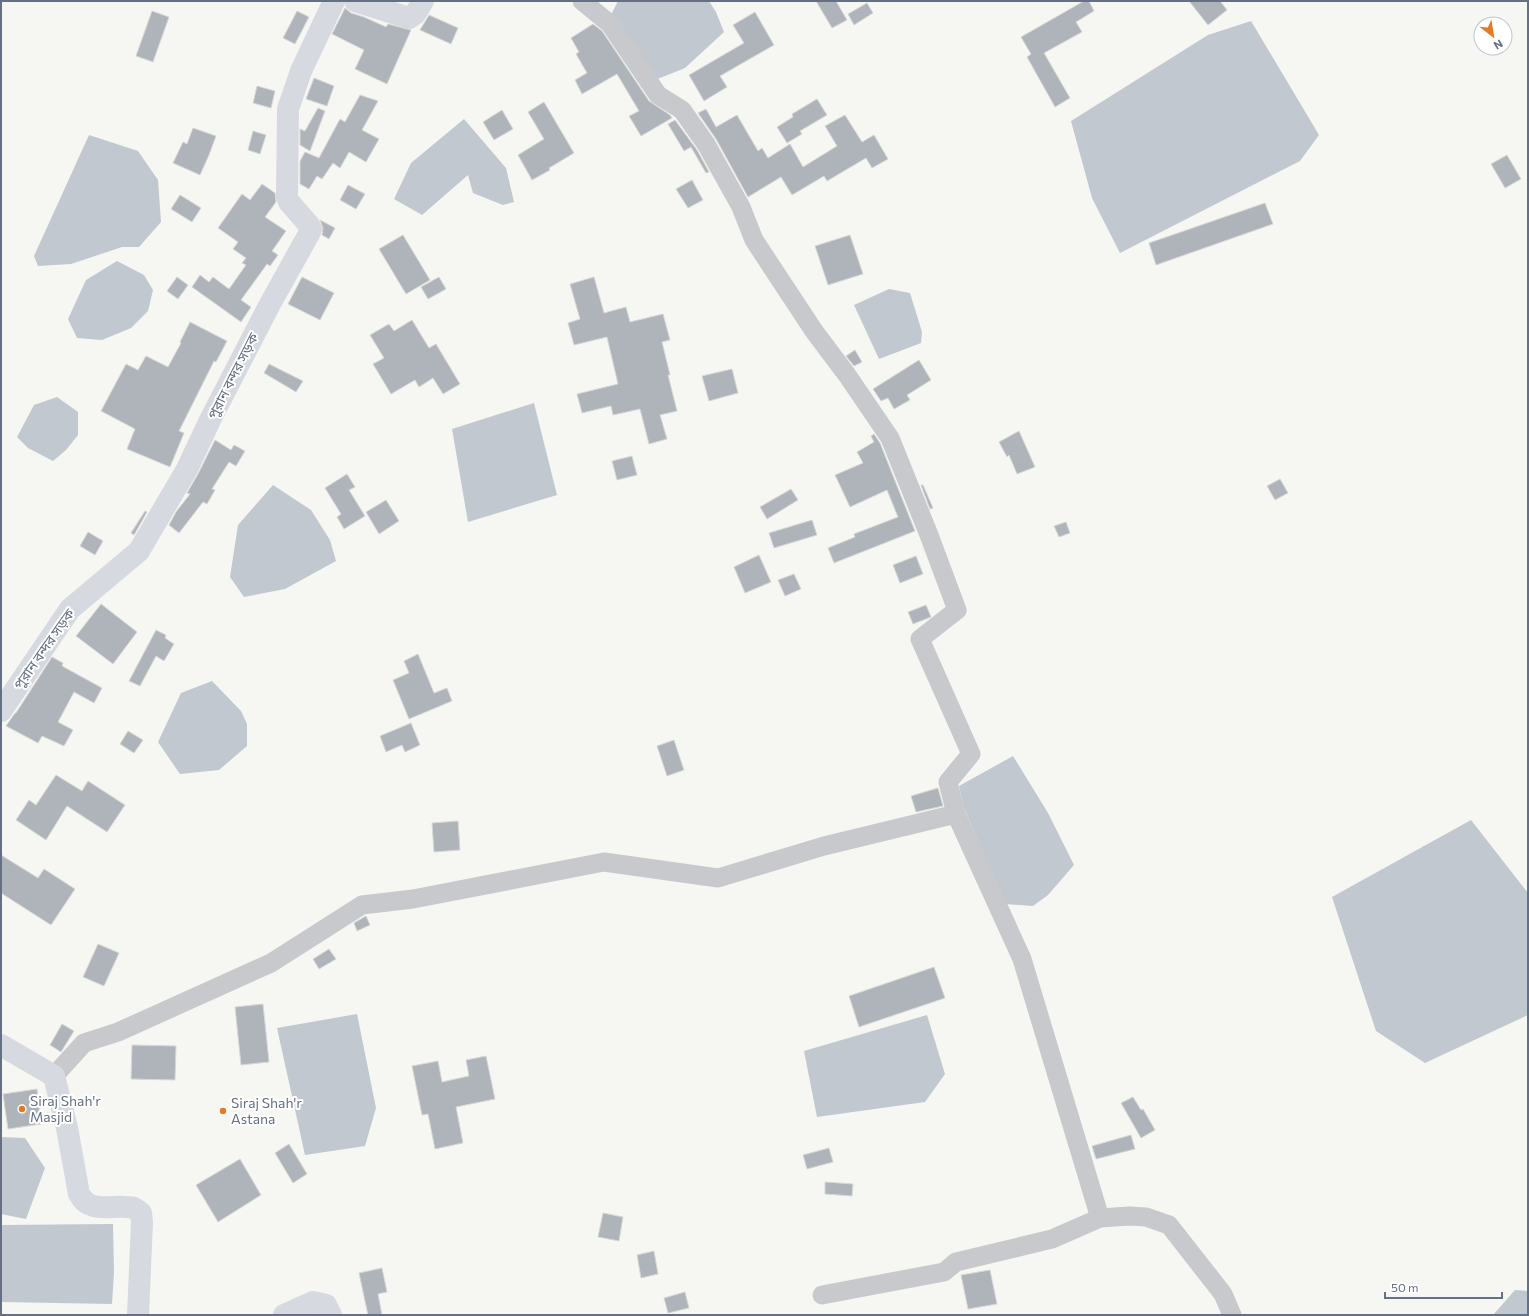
<svg xmlns="http://www.w3.org/2000/svg" width="1529" height="1316" font-family="Commissioner,'Noto Sans Bengali',sans-serif">
  <style>
    .water { fill: #c1c8cf }
    .building { fill: #afb4bb; stroke: #d7d8d6 }
    .lines { fill: none; stroke-linecap: round; stroke-linejoin: round }
    .street { stroke: #c7c9cd; stroke-width: 19 }
    .secondary { stroke: #d6d9df; stroke-width: 22 }
    .poi-dot { fill: #e67923; stroke: #fff; stroke-width: 1.5 }
    .labels { text-anchor: middle; stroke-width: 4; stroke-linejoin: round; paint-order: stroke }
    .street-label { font-size: 14px; fill: #657085; stroke: #fff }
    .poi-label { font-size: 14px; fill: #657085; stroke: #fff; text-anchor: start }
  </style>
  <rect width="100%" height="100%" fill="#f6f6f3"/>
  <g class="water">
    <polygon points="618,1 709,1 716,12 724,32 685,68 655,80 611,15"/>
    <polygon points="1251,21 1319,135 1300,161 1120,253 1092,198 1071,121 1208,35"/>
    <polygon points="464,119 506,168 514,202 503,205 473,193 468,175 422,215 394,199 411,163"/>
    <polygon points="89,135 138,151 158,180 161,222 139,247 122,247 71,264 38,266 34,256"/>
    <polygon points="117,261 144,275 153,290 148,311 131,328 102,340 77,338 68,319 86,280"/>
    <polygon points="889,289 910,293 922,332 921,343 879,359 854,305"/>
    <polygon points="57,397 78,412 78,435 66,450 53,461 28,448 17,437 34,405"/>
    <polygon points="534,403 557,495 468,522 452,429"/>
    <polygon points="273,485 311,510 330,540 336,561 285,589 244,597 230,577 238,525"/>
    <polygon points="212,681 241,711 247,724 247,746 219,770 180,774 158,742 181,693"/>
    <polygon points="1013,756 1048,813 1074,865 1048,895 1033,906 1006,904 964,808 959,786"/>
    <polygon points="1471,820 1528,893 1528,1015 1425,1063 1376,1031 1332,897"/>
    <polygon points="357,1014 376,1108 365,1146 305,1155 277,1028"/>
    <polygon points="927,1015 945,1074 925,1102 817,1117 804,1051"/>
    <polygon points="1,1137 25,1138 45,1168 26,1219 1,1214"/>
    <polygon points="113,1224 114,1272 112,1304 1,1302 1,1225"/>
    <polygon points="1515,1290 1528,1291 1528,1315 1493,1315"/>
  </g>
  <g class="building">
    <polygon points="816,1 836,1 847,20 832,28"/>
    <polygon points="1084,1 1089,1 1094,11 1076,22 1082,32 1044,53 1070,98 1055,107 1027,57 1031,54 1021,37"/>
    <polygon points="1189,1 1220,1 1227,10 1208,25"/>
    <polygon points="867,3 873,13 854,25 848,14"/>
    <polygon points="345,8 351,13 364,17 386,27 388,24 411,30 387,84 355,69 364,50 332,34"/>
    <polygon points="152,11 169,17 153,62 136,56"/>
    <polygon points="297,11 309,17 295,44 283,38"/>
    <polygon points="755,12 774,45 720,76 727,87 704,101 689,75 744,43 733,25"/>
    <polygon points="429,15 458,28 451,44 420,30"/>
    <polygon points="593,24 602,31 649,101 670,115 672,118 641,136 629,116 639,111 617,74 582,94 575,80 587,73 576,54 579,52 571,38"/>
    <polygon points="314,78 334,86 327,106 306,99"/>
    <polygon points="257,86 275,91 271,108 253,103"/>
    <polygon points="360,95 378,101 362,130 379,139 366,162 349,152 340,168 333,163 322,179 317,176 309,189 300,184 300,161 305,152 319,158 340,119 345,122"/>
    <polygon points="817,99 827,115 800,131 802,134 787,143 777,127 793,117 792,114"/>
    <polygon points="544,102 574,153 549,168 550,170 532,180 518,155 544,139 528,112"/>
    <polygon points="318,108 325,111 310,151 300,145 300,129 305,131"/>
    <polygon points="706,109 716,127 737,115 758,151 762,148 768,158 790,144 803,167 837,146 825,126 845,115 862,142 874,135 888,159 872,168 866,158 827,181 824,176 792,195 781,177 748,197 716,139 698,113"/>
    <polygon points="502,110 513,129 494,140 483,122"/>
    <polygon points="675,120 697,150 709,172 706,173 691,147 684,151 668,124"/>
    <polygon points="193,128 216,136 209,155 200,175 173,163 183,142 187,144"/>
    <polygon points="253,131 266,135 260,154 248,150"/>
    <polygon points="1507,155 1521,179 1505,188 1491,164"/>
    <polygon points="692,180 703,200 688,208 676,189"/>
    <polygon points="262,184 275,193 276,202 265,217 286,231 272,251 278,255 270,266 267,264 241,300 251,307 241,322 192,287 200,275 209,282 213,277 229,289 246,265 242,263 246,258 233,249 238,242 218,228 242,194 250,200"/>
    <polygon points="348,185 365,194 356,209 340,200"/>
    <polygon points="180,195 201,208 192,222 171,209"/>
    <polygon points="1265,203 1273,224 1156,265 1149,243"/>
    <polygon points="320,220 335,228 329,239 322,235 323,228"/>
    <polygon points="403,235 430,280 406,294 379,249"/>
    <polygon points="850,235 863,274 828,285 815,246"/>
    <polygon points="177,277 188,285 178,299 167,291"/>
    <polygon points="302,277 334,293 320,320 288,304"/>
    <polygon points="439,277 446,289 428,299 421,287"/>
    <polygon points="594,277 604,313 626,307 630,322 663,314 670,340 662,342 670,375 668,375 677,411 660,415 667,439 649,444 640,409 613,415 611,406 582,413 577,394 618,384 607,337 574,345 568,323 580,319 570,284"/>
    <polygon points="412,320 429,348 436,344 460,384 443,394 433,378 419,387 415,380 391,394 373,364 384,358 370,335 389,324 394,331"/>
    <polygon points="190,322 227,341 216,362 214,361 179,431 184,433 170,467 127,449 135,429 101,411 126,364 138,370 146,356 168,367 181,343 180,342"/>
    <polygon points="855,350 862,362 854,366 846,356"/>
    <polygon points="919,360 931,380 907,395 910,400 894,409 888,398 881,401 873,389"/>
    <polygon points="269,364 303,381 296,392 264,373"/>
    <polygon points="732,369 738,393 709,401 702,376"/>
    <polygon points="1019,431 1035,467 1017,474 1009,455 1007,457 999,442"/>
    <polygon points="874,434 880,443 915,531 834,563 828,548 855,537 854,534 898,517 887,490 850,507 835,475 863,463 857,452 874,442 871,436"/>
    <polygon points="215,440 231,450 234,445 245,451 236,466 229,462 212,489 215,490 207,504 203,502 179,533 169,525 176,512 190,494 187,493 198,474"/>
    <polygon points="632,456 637,475 617,480 612,461"/>
    <polygon points="347,474 355,487 349,490 365,516 344,529 337,517 341,514 325,488"/>
    <polygon points="1280,479 1288,493 1275,500 1267,486"/>
    <polygon points="921,485 923,485 933,508 930,509"/>
    <polygon points="791,489 798,500 767,519 760,507"/>
    <polygon points="386,500 399,521 379,534 366,512"/>
    <polygon points="145,511 147,512 134,535 131,533"/>
    <polygon points="812,520 817,535 774,548 769,533"/>
    <polygon points="1066,522 1070,533 1059,537 1054,526"/>
    <polygon points="88,532 103,541 95,555 80,546"/>
    <polygon points="759,555 771,582 745,593 734,567"/>
    <polygon points="916,556 923,574 900,583 893,565"/>
    <polygon points="794,574 801,589 785,596 778,580"/>
    <polygon points="101,604 137,632 113,664 76,636"/>
    <polygon points="926,605 931,617 913,624 908,612"/>
    <polygon points="156,630 166,635 165,638 174,644 164,661 156,656 140,686 129,681"/>
    <polygon points="418,654 434,693 447,688 452,701 409,719 393,680 409,673 404,661"/>
    <polygon points="52,657 63,663 62,666 102,688 94,703 74,692 58,722 73,730 64,746 42,736 38,743 6,726 15,713 16,713"/>
    <polygon points="411,723 420,745 405,752 402,745 386,752 380,736"/>
    <polygon points="128,731 143,740 134,753 120,744"/>
    <polygon points="674,740 684,770 667,776 657,746"/>
    <polygon points="56,775 82,791 88,781 125,805 107,832 67,806 46,840 16,820 29,800 36,805"/>
    <polygon points="938,788 943,806 916,812 911,796"/>
    <polygon points="458,821 460,850 434,852 432,823"/>
    <polygon points="1,855 38,878 44,869 75,889 51,925 1,893"/>
    <polygon points="366,916 370,925 357,931 354,923"/>
    <polygon points="98,944 119,953 104,986 83,977"/>
    <polygon points="329,949 336,959 319,969 313,959"/>
    <polygon points="934,967 945,998 859,1027 849,996"/>
    <polygon points="263,1004 269,1062 241,1065 235,1007"/>
    <polygon points="62,1024 74,1031 61,1052 50,1045"/>
    <polygon points="132,1045 176,1046 175,1080 131,1079"/>
    <polygon points="486,1056 495,1099 456,1107 463,1143 435,1149 428,1114 422,1115 412,1066 438,1061 442,1082 469,1076 466,1060"/>
    <polygon points="37,1089 41,1124 8,1129 3,1094"/>
    <polygon points="1133,1097 1141,1110 1143,1109 1155,1130 1141,1138 1121,1103"/>
    <polygon points="1131,1135 1135,1149 1096,1159 1092,1146"/>
    <polygon points="289,1144 307,1174 293,1183 275,1153"/>
    <polygon points="829,1148 833,1162 807,1169 803,1155"/>
    <polygon points="240,1159 261,1195 218,1222 196,1185"/>
    <polygon points="825,1182 853,1184 852,1196 825,1194"/>
    <polygon points="603,1213 623,1217 619,1241 598,1237"/>
    <polygon points="654,1251 658,1274 641,1278 637,1255"/>
    <polygon points="382,1268 387,1292 378,1294 382,1315 368,1315 359,1273"/>
    <polygon points="990,1270 997,1304 968,1309 961,1275"/>
    <polygon points="685,1292 689,1308 668,1313 664,1298"/>
  </g>
  <g class="lines">
    <g class="street">
      <polyline points="582,1 610,24 658,95 682,110 706,144 741,207 754,240 814,331 847,375 890,438 929,535 957,610 920,639 971,754 948,782 956,814 1022,959 1100,1218"/>
      <polyline points="54,1076 84,1043 118,1032 271,963 362,905 413,899 604,862 718,878 824,846 956,814"/>
      <polyline points="822,1295 944,1272 956,1262 1052,1239 1100,1218 1129,1216 1146,1217 1169,1225 1223,1294 1232,1315"/>
    </g>
    <g class="secondary">
      <polyline points="355,1 409,18 415,14 423,1"/>
      <polyline points="1,711 70,609 139,551 187,469 210,420 270,304 310,232 311,229 309,225 289,202 287,197 288,109 301,71 334,1"/>
      <path d="M1,1045L54,1076L67,1128L79,1194C91,1216 114,1203 134,1208C136,1209 139,1211 141,1213L142,1222L138,1315"/>
      <polyline points="284,1315 313,1302 326,1305 331,1315"/>
    </g>
  </g>
  <g class="poi-dot">
    <circle cx="22" cy="1109" r="4"/>
    <circle cx="223" cy="1111" r="4"/>
  </g>
  <g class="labels">
    <g class="street-label">
      <text transform="translate(233 376) rotate(-63)" y="5">পুরান বন্দর সড়ক</text>
      <text transform="translate(44 649) rotate(-55)" y="5">পুরান বন্দর সড়ক</text>
    </g>
    <g class="poi-label">
      <text x="30" y="1106">Siraj Shah'r<tspan x="30" dy="16">Masjid</tspan></text>
      <text x="231" y="1108">Siraj Shah'r<tspan x="231" dy="16">Astana</tspan></text>
    </g>
  </g>
  <rect width="1529" height="1316" fill="none" stroke="#657085" stroke-width="4"/>
  <g transform="translate(1493 36) rotate(149)"><circle r="19" fill="#ffffff" stroke="#c1c6ce"/>
  <path d="M0-3L7 15L0 10L-7 15Z" fill="#e67923"/>
  <text y="-6" font-size="11" font-weight="bold" text-anchor="middle" fill="#657085">N</text>
  </g>
  <path d="M1385 1292v6h117v-6" fill="none" stroke="#657085" stroke-width="2"/>
  <text x="1391" y="1292" font-size="12" fill="#657085" stroke="#ffffff" stroke-width="3" paint-order="stroke">50 m</text>
</svg>
